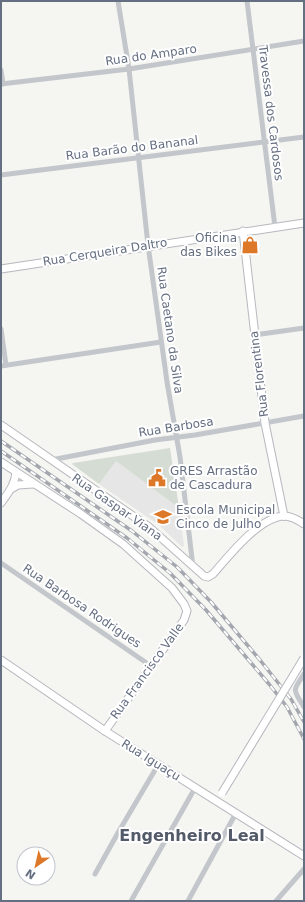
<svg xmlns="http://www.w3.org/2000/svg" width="305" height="902" font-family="'DejaVu Sans',sans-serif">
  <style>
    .built { fill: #e5e6e5 }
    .green { fill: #d5dcd3 }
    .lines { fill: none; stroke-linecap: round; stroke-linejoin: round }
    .secondary-casing { stroke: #b6b8be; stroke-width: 9 }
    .street { stroke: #c3c6ca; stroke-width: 5 }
    .secondary { stroke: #fff; stroke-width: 7 }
    .rail-casing { stroke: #a4a7ae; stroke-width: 3.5 }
    .rail { stroke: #fff; stroke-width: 2; stroke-dasharray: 6; stroke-linecap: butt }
    .secondary-bridge-casing { stroke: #b6b8be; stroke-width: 9; stroke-linecap: butt }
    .secondary-bridge { stroke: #fff; stroke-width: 7 }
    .labels { text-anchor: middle; stroke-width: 4; stroke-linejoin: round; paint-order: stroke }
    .street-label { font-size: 12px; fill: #656f82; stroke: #fff }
    .poi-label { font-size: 12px; fill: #656f82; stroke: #fff; text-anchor: start }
    .district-label { font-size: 16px; font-weight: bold; fill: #535a68; stroke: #fff }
  </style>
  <rect width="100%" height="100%" fill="#f5f5f2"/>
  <polygon class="built" points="116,461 179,508 184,546 182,547 159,525 99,484"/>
  <polygon class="green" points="170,448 179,508 116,461 99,484 72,464 73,463"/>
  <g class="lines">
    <g class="secondary-casing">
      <g id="secondary">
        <polyline points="243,231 265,423 284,516"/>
        <polyline points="1,269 304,223"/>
        <path d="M1,425L149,527L204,576L208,577L213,574C228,557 259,517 284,516C291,516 298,520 304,524"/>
        <polyline points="1,462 81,514 123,544 172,588 184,604 187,611 184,620 105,731"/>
        <polyline points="11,489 18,485 33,484"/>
        <path d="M1,503C8,493 15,485 16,472"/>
        <polyline points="1,660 105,731 304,856"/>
      </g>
    </g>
    <g class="street">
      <polyline points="118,1 129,69 148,245 167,382 180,457 193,567"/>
      <polyline points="247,1 275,227"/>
      <polyline points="1,70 3,84"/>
      <polyline points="1,84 129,69 304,41"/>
      <polyline points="1,175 304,137"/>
      <polyline points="1,329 6,365"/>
      <polyline points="254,335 304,328"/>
      <polyline points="1,366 161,342"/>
      <polyline points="51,460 155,440 195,435 304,416"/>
      <polyline points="1,563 151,666"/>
      <path d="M304,674C292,692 293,689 304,707"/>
      <polyline points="95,874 119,831 158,765"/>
      <polyline points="131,901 195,788"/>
      <polyline points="188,901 236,813"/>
      <polyline points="276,901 304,869"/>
    </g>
    <use href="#secondary" class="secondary"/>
    <g class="rail-casing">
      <g id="rail">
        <polyline points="1,441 132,531 177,567 211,602 260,660 291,699 304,722"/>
        <polyline points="1,451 127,538 170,573 206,610 269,684 287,707 304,739"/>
      </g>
    </g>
    <use href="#rail" class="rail"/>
    <g class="secondary-bridge-casing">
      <polyline id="secondary-bridge" points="222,793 304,658"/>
    </g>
    <use href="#secondary-bridge" class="secondary-bridge"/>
  </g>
  <defs>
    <g id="shop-bare" transform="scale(1.38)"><path d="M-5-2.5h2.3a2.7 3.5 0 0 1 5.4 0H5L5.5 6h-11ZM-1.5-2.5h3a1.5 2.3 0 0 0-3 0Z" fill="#de7829" stroke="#fff" stroke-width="2.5" paint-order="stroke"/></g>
    <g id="civic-bare" transform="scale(1.38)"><path d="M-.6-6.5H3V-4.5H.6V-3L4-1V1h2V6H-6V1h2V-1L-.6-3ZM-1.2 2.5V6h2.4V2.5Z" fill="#de7829" stroke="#fff" stroke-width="2.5" paint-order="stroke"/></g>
    <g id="school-bare" transform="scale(1.38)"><path d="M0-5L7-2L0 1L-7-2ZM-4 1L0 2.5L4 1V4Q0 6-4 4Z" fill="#de7829" stroke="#fff" stroke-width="2.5" paint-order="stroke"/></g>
  </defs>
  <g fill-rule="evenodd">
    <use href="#shop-bare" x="250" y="245"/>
    <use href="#civic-bare" x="157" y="478"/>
    <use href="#school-bare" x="163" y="517"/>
  </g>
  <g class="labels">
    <g class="street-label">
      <text transform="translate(151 55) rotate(-8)" y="4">Rua do Amparo</text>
      <text transform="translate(271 113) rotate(83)" y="4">Travessa dos Cardosos</text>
      <text transform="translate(132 148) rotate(-7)" y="4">Rua Barão do Bananal</text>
      <text transform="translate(105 252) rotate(-9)" y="4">Rua Cerqueira Daltro</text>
      <text transform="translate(170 330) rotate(82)" y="4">Rua Caetano da Silva</text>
      <text transform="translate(259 374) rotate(-97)" y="4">Rua Florentina</text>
      <text transform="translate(176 427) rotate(-9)" y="4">Rua Barbosa</text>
      <text transform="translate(117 507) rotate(35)" y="4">Rua Gaspar Viana</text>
      <text transform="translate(82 606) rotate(34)" y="4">Rua Barbosa Rodrigues</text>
      <text transform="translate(147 671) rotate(-54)" y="4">Rua Francisco Valle</text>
      <text transform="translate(151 760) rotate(32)" y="4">Rua Iguaçu</text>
    </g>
    <g class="poi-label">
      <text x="237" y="242" text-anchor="end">Oficina<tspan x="237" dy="14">das Bikes</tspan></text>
      <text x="170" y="475">GRES Arrastão<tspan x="170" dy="14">de Cascadura</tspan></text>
      <text x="176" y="514">Escola Municipal<tspan x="176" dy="14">Cinco de Julho</tspan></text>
    </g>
    <g class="district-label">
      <text x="192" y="841">Engenheiro Leal</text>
    </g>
  </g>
  <rect width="305" height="902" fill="none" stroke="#656f82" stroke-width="4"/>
  <g transform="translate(36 866) rotate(214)"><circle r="19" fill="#ffffff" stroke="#c1c5cd"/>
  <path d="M0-3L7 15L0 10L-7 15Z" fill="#de7829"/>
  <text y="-6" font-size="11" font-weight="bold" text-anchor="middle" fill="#656f82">N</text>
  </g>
</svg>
